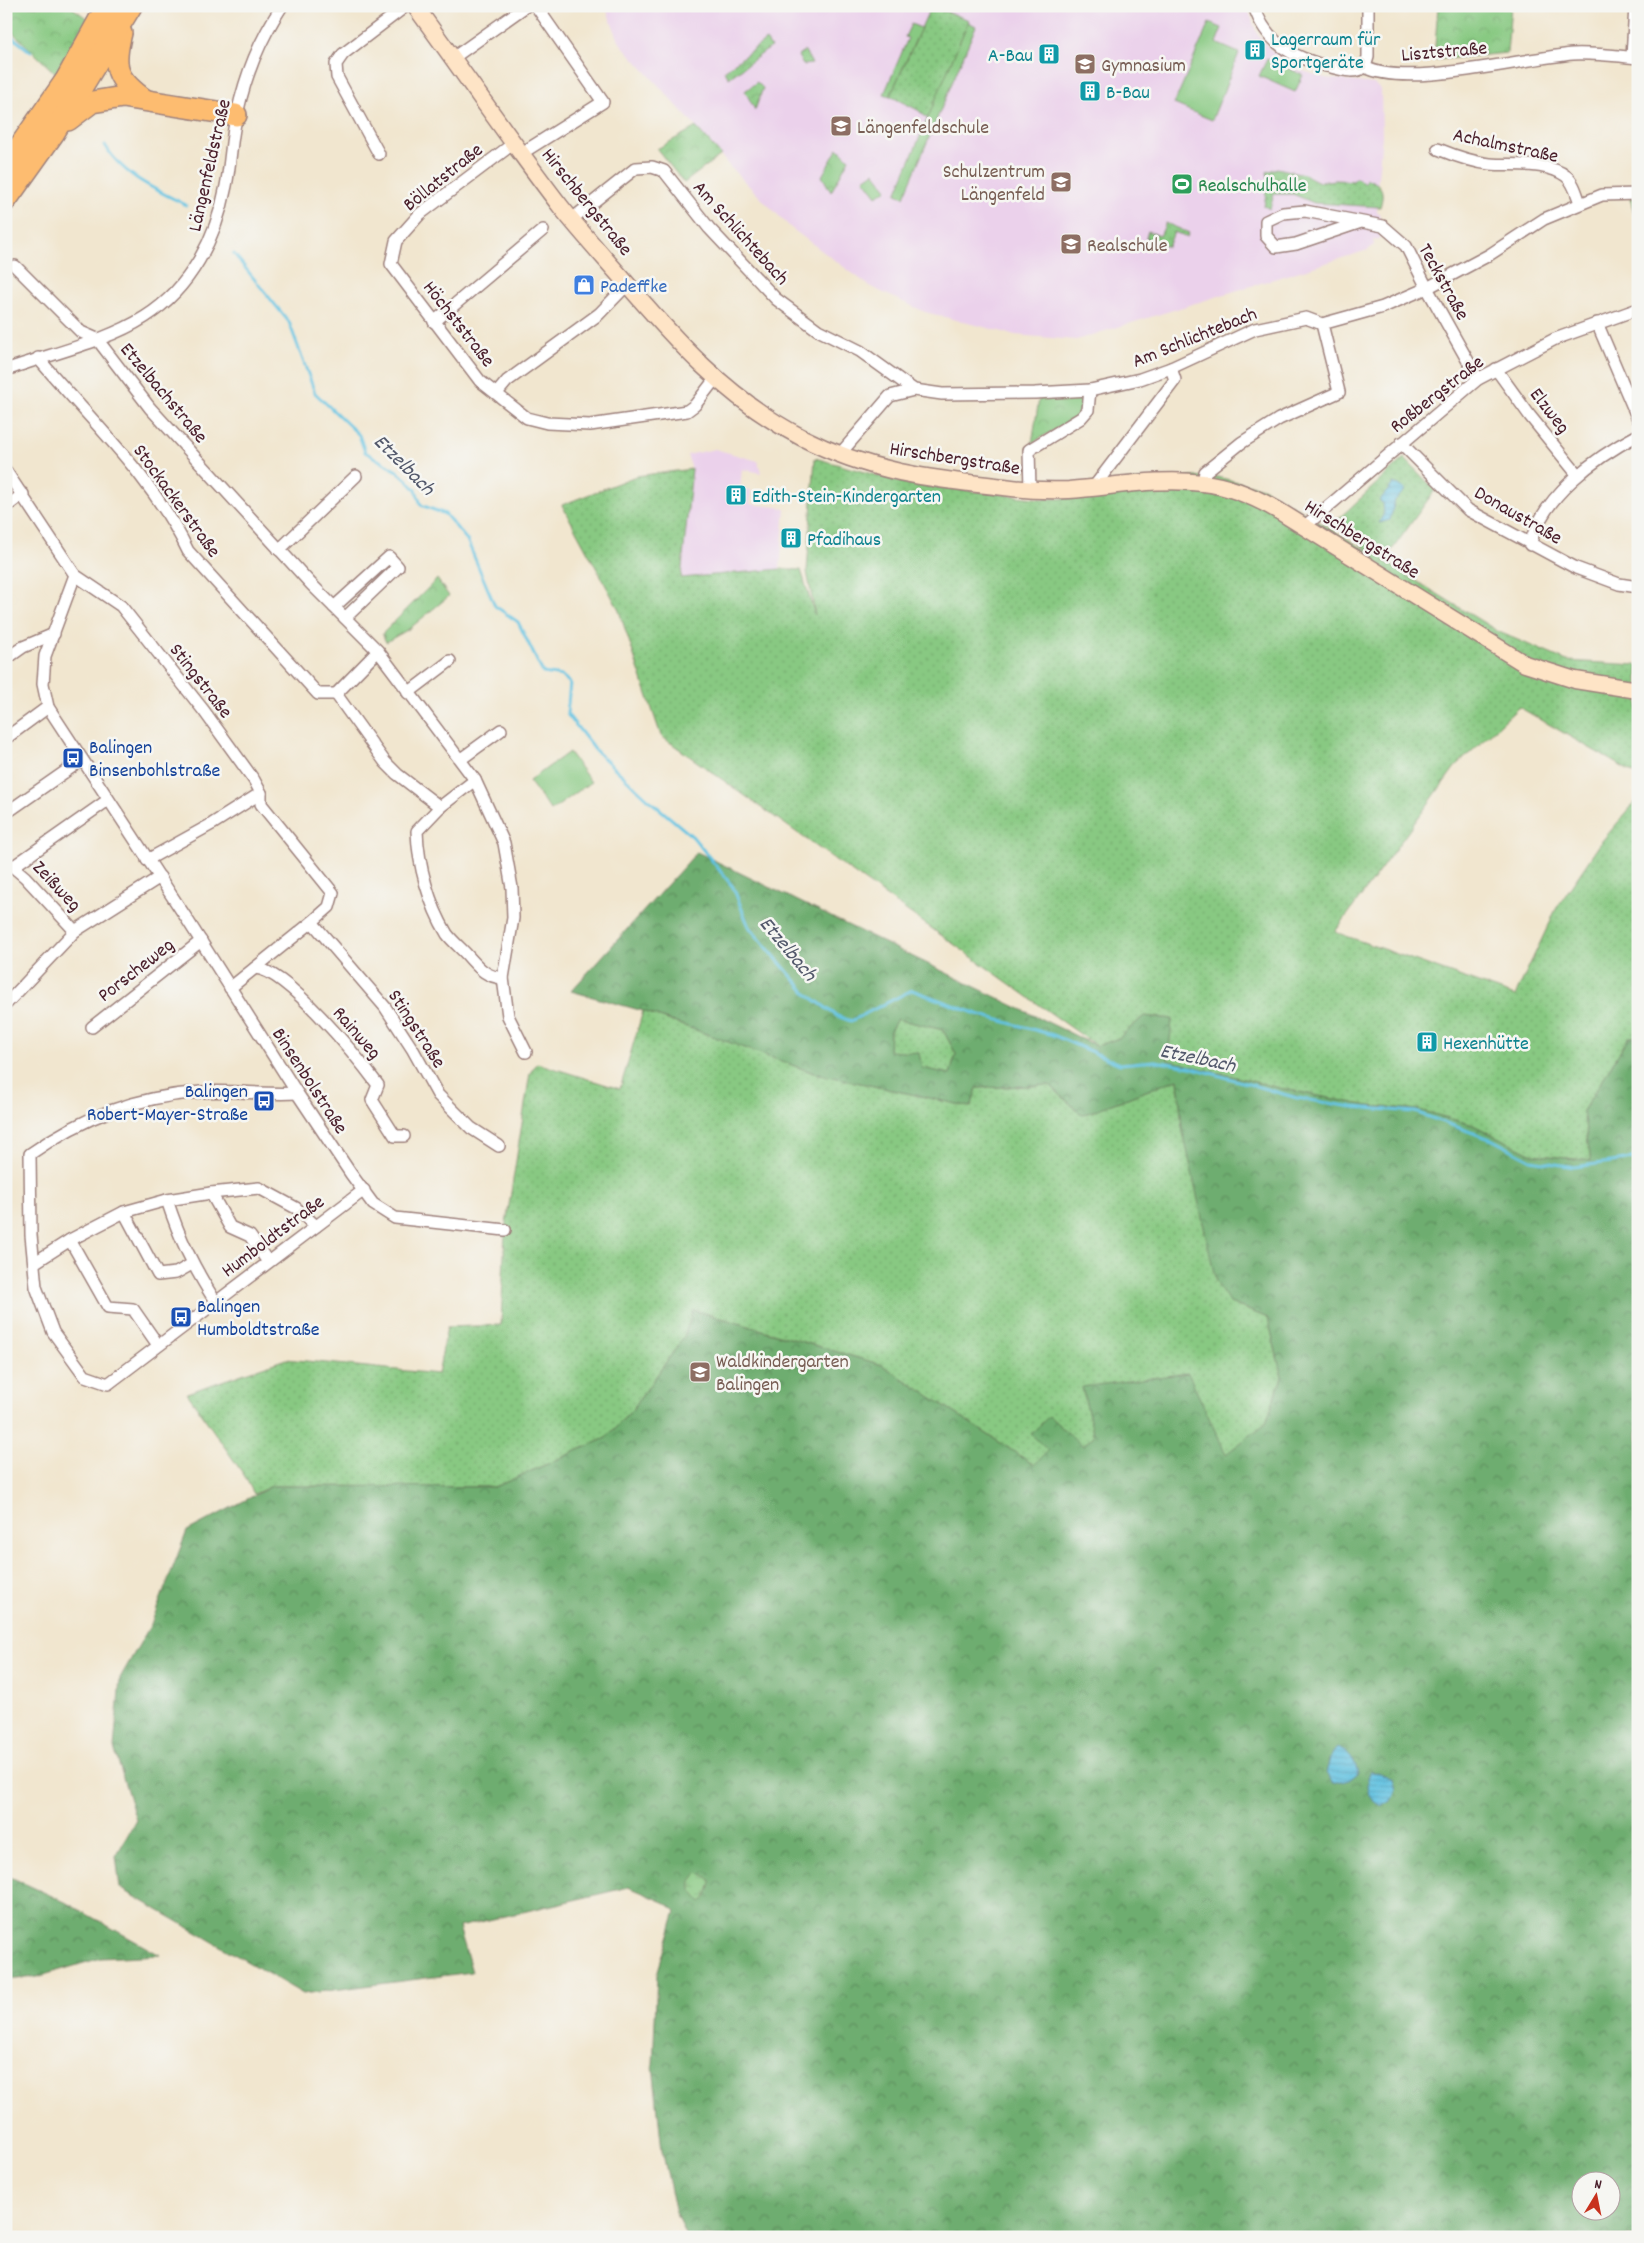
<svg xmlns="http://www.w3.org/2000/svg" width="1644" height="2243" font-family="Dekko,sans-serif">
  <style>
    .built { fill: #ebd1eb }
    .grass { fill: url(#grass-dots); stroke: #697456 }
    .forest { fill: url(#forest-crowns); stroke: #5c664e; fill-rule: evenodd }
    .wetland { fill: url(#wetland-marsh); stroke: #697456 }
    .park { fill: url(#park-crowns); stroke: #697456 }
    .pitch { fill: #88c982; stroke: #697456 }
    .water { fill: url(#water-rules); stroke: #567086 }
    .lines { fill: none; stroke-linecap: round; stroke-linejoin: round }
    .stream { stroke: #62c2e1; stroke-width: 3 }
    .street-casing { stroke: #9e827d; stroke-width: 14 }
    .secondary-casing { stroke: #9e827d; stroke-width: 19 }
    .highway-casing { stroke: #9e827d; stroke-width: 24 }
    .street { stroke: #fff; stroke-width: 11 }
    .secondary { stroke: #fee4c6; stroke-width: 16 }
    .highway { stroke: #fdbc70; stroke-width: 21 }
    .labels { text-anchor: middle; stroke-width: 5; stroke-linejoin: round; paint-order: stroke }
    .culture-label { font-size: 20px; fill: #0d838f; stroke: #f6f6f2; text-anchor: start }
    .street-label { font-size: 20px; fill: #4a1f2b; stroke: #f6f6f2 }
    .education-label { font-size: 20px; fill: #785e54; stroke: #f6f6f2; text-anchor: start }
    .leisure-label { font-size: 20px; fill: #27864d; stroke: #f6f6f2; text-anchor: start }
    .shop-label { font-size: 20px; fill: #366cbe; stroke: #f6f6f2; text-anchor: start }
    .transit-label { font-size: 20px; fill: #164399; stroke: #f6f6f2; text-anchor: start }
    .water-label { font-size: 21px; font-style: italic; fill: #52586b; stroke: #f6f6f2 }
  </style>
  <defs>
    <pattern id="grass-dots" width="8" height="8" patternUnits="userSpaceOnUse" patternTransform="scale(1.25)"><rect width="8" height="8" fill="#88c982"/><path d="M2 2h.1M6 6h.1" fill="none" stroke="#77ac70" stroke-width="1.8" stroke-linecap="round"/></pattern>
    <pattern id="forest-crowns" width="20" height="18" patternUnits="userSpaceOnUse" patternTransform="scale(1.25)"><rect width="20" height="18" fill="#6ead70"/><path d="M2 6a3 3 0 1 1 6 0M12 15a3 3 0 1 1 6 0" fill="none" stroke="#5c8c5c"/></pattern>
    <pattern id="wetland-marsh" width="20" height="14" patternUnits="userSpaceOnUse" patternTransform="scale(1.25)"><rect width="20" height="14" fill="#88c982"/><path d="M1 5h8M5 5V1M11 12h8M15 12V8" fill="none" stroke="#77ac70"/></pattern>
    <pattern id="park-crowns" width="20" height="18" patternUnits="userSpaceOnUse" patternTransform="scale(1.25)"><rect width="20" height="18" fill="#88c982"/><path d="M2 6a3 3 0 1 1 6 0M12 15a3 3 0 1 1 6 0" fill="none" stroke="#77ac70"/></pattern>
    <pattern id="water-rules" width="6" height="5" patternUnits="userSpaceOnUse" patternTransform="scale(1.25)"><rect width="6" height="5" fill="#62c2e1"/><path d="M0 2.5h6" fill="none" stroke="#57a6c1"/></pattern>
  </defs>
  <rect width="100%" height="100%" fill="#f6f6f2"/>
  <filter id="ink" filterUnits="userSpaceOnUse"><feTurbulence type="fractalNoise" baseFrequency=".02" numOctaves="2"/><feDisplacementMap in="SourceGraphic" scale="10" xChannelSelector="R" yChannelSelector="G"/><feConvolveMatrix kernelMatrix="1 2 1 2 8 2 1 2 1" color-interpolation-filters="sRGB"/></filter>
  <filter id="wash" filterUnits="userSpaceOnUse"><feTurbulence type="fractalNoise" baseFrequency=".0096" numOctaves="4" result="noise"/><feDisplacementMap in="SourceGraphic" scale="20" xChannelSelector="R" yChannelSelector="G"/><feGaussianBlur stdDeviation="1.12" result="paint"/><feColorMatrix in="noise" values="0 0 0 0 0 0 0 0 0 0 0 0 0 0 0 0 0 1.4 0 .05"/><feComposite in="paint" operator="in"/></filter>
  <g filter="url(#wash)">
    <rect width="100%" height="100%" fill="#f1e6cf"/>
    <g class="built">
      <polygon points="605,6 1247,6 1257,33 1270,49 1294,68 1325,78 1374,84 1381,89 1382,136 1376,199 1377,211 1380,214 1381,233 1379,239 1373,240 1374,245 1368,250 1076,340 1015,335 925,312 871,287 791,228 729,166 716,149 620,43"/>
      <polygon points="715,449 758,461 761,473 742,469 740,489 751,490 750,504 785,508 780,569 681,578 692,469 687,455"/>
    </g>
    <g class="grass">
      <polygon points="931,6 969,20 928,119 918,110 890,96"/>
      <path d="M1277,168L1304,174L1319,182L1335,180L1353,181L1356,178L1365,183L1366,179C1382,183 1385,191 1380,207L1314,203L1293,194H1274L1270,209L1264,206L1266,194L1261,183L1269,181L1267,172Z"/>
      <polygon points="1166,223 1189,233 1187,237 1174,232 1168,247 1146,238 1148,231 1160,236"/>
      <polygon points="815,458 907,484 1044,499 1106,498 1126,481 1213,476 1263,488 1372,554 1335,522 1404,458 1435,490 1384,561 1499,632 1567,661 1638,665 1638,776 1519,707 1455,767 1335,932 1515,996 1556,909 1602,841 1638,799 1638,1037 1629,1037 1583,1111 1591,1161 1532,1154 1473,1125 1419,1110 1368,1106 1279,1088 1167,1060 1172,1019 1144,1016 1119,1038 1097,1046 661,736 618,608 562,505 636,476 692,469 681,578 780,569 801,570 815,615 807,571"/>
      <polygon points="643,1011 814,1073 971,1107 977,1088 1050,1085 1082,1115 1178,1079 1182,1127 1230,1303 1268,1318 1282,1377 1266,1423 1226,1455 1082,1387 1094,1436 1083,1446 1048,1451 1034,1465 882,1365 694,1310 684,1337 632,1410 606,1438 495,1487 272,1486 254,1494 244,1475 187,1393 286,1359 438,1374 447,1327 501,1325 505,1230 530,1073 537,1063 620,1089"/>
      <polygon points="897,1019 943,1030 956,1054 950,1074 921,1068 889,1051 890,1031"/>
    </g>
    <g class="forest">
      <path d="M697,852L1097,1046L1119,1038L1144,1016L1172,1019L1168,1060L1279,1088L1368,1106L1419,1110L1473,1125L1532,1154L1591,1161L1583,1111L1629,1037H1638V2237H686L676,2213L662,2150L653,2065L657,1974L676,1911L666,1903L629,1887L459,1927L472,1972L303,1994L120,1888L116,1856L136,1820L114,1748L120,1678L151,1624L187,1531L272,1486L495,1487L606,1438L632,1410L684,1337L693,1310L882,1365L1034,1465L1048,1451L1031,1434L1049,1416L1083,1446L1094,1436L1082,1387L1188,1373L1226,1454L1266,1423L1282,1377L1268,1318L1230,1303L1216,1282L1182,1127L1178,1079L1082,1115L1050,1085L977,1088L971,1107L814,1073L643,1011L571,991ZM897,1019L943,1030L956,1054L950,1074L922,1068L919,1053L889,1051L890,1031ZM1582,2180H1612V2210H1582Z"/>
      <polygon points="6,1875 65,1902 160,1955 101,1958 37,1977 6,1980"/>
    </g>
    <polygon class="wetland" points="697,1873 706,1876 711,1883 706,1898 701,1902 691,1890 691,1881"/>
    <g class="park">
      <polygon points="6,6 70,6 92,22 56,74 6,26"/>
      <polygon points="1438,6 1511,6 1507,53 1434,60"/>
      <polygon points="766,40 771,47 729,78 724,71"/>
      <polygon points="805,51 812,64 803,65 798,56"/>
      <polygon points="757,82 763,88 755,110 745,91"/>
      <polygon points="696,127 721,155 684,183 657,149"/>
      <polygon points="838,148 849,159 831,192 822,176"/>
      <polygon points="1629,194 1638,194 1638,228"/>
      <polygon points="1080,397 1085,401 1080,415 1032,443 1039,399"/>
      <polygon points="437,579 449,596 409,629 386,642 382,634"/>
    </g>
    <g class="pitch">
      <polygon points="968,22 976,26 904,197 896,194"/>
      <polygon points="1209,23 1222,28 1216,43 1239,53 1212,120 1174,104"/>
      <polygon points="911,24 921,28 890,96 884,94 908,38 905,37"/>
      <polygon points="1267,59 1303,75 1295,92 1259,76"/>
      <polygon points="874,172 887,189 877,196 864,179"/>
      <polygon points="569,752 591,782 551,811 529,781"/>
    </g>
    <g class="water">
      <polygon points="1394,483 1406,490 1395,500 1390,520 1379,523 1384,513 1383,503 1379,501"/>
      <path d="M1337,1748C1351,1753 1354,1759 1358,1773L1349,1780L1333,1784L1326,1773L1331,1755Z"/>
      <path d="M1370,1772L1380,1773L1393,1779L1396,1789L1391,1800L1382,1806C1367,1798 1364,1788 1370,1772Z"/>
    </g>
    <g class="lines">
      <g class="stream">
        <polyline points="6,32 31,52"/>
        <path d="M105,145C122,176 157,190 186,205"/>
        <polyline points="234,254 289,322 315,393 359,435 365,452 397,471 407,480 416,490 421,505 445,514 467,540 495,606 518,622 543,673 562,676 570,683 567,714 596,751 649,800 693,837 733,887 749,927 807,994 837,1016 851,1021 912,990 977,1014 1053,1035 1120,1064 1155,1061 1190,1067 1297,1098 1353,1107 1415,1112 1493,1140 1531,1160 1574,1167 1626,1160 1638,1156"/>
      </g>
    </g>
  </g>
  <g filter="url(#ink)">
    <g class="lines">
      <g class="street-casing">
        <g id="street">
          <path d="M1254,6C1266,44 1295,59 1331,67C1343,70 1354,74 1365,67"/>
          <polyline points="1632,57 1635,6"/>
          <polyline points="453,58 526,6"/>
          <path d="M1365,67C1407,89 1523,58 1573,54C1593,53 1617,56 1638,58"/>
          <polyline points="1365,67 1368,57 1368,6"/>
          <polyline points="514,143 420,214 396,241 391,264 480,381 527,418 547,423 590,425 687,411 695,405 715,379"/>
          <path d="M1438,149C1455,156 1472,162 1490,164C1512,166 1547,161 1566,176C1574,182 1577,195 1580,203"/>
          <polyline points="522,153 603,102 536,6"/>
          <polyline points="379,154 337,77 336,64 343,54 406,6"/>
          <polyline points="572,219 636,168 652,167 664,171 709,228 776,299 818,330 860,351 914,390 942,394 1035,393 1090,390 1140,379 1171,368 1255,329 1306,318 1322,324 1383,307 1427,288 1489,255 1544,219 1602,195 1638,194"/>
          <polyline points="1361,222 1296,244 1276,247 1266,236 1266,221 1283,213 1305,211 1383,226 1406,246 1427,288 1478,379"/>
          <path d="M15,266L81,332L97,339L150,408L311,584L378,651L475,780L504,843L512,888L513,918L503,978C486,977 479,968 468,956C462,949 453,942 447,934C429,904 418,865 417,831L440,807L397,774L385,762L336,694L378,651"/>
          <polyline points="434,322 543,230"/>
          <polyline points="1597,323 1638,419"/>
          <path d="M38,358C90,420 153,477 188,551L318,694H336"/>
          <polyline points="1496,369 1530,416 1577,474"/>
          <path d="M6,370C49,354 106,342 145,317C191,288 216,238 226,186C231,162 231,137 237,114C246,74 259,41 282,6"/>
          <polyline points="497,393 507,381 599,314 628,284"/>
          <polyline points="1401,443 1468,510 1576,568 1619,584 1638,587"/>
          <polyline points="840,454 890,396 914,390"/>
          <polyline points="6,471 75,575 121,606 204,711 254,780 261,793 261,804 333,893 329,907 312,922 385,1007 413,1050 438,1095 471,1128 499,1146"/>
          <polyline points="1203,483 1205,472 1241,443 1279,419 1339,392 1322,324"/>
          <polyline points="1093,488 1175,380 1171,368"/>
          <polyline points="1030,490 1029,450 1081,418 1088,410 1090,390"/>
          <polyline points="6,507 23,494"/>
          <polyline points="1305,526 1478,379 1555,339 1638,309"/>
          <path d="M1530,545C1542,496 1596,457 1638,435"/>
          <polyline points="279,550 356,476"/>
          <polyline points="75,575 45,656 43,684 48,707 185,916 297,1093 351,1174 373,1204 395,1218 505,1230"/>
          <polyline points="334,607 389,557 398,567 345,618"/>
          <polyline points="6,659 23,647 54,634"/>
          <polyline points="408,693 450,661"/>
          <polyline points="6,738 48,707"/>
          <polyline points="461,759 501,730"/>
          <polyline points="440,807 475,780"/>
          <polyline points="6,813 82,760"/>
          <polyline points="147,860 212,824 261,793"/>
          <polyline points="6,861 25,877 75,931"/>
          <polyline points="14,866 108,800"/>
          <path d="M255,968C287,970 358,1058 378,1085L372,1100L395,1136H404"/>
          <polyline points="503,978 508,1016 526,1052"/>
          <polyline points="230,988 312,922"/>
          <polyline points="6,1004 75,931 160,877"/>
          <polyline points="92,1027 201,941"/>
          <path d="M297,1093C265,1095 233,1090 201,1092C136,1097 84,1116 30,1154L31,1235L36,1287L53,1332L85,1376L108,1384L364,1190"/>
          <polyline points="211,1193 230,1227 250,1236 268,1262"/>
          <path d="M167,1200C180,1240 193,1266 215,1301"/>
          <polyline points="124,1212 158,1275 176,1273 192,1264"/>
          <polyline points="70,1240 108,1307 133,1309 158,1345"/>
          <polyline points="34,1263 70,1240 124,1212 167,1200 211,1193 259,1188 296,1208 316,1226"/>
        </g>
      </g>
      <g class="secondary-casing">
        <path id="secondary" d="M415,6C464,73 511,142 561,207C580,231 601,254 621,277C674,339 727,399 801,437C869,472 930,479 1004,487C1026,490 1047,491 1069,490C1113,487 1159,477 1203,483C1231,486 1255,497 1279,511L1525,664L1575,680L1638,690"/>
      </g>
      <g class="highway-casing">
        <g id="highway">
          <path d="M121,33C112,68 116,79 145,100"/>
          <polyline points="68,120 92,102 123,97 236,115"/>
          <polyline points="6,166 66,80 107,6"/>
          <polyline points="6,200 53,134 131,6"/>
        </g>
      </g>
      <use href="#street" class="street"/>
      <use href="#secondary" class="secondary"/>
      <use href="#highway" class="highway"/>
    </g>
  </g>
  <defs>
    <g id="building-square" transform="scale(1.125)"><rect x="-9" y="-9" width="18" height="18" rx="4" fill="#0f9aa8" stroke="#f6f6f2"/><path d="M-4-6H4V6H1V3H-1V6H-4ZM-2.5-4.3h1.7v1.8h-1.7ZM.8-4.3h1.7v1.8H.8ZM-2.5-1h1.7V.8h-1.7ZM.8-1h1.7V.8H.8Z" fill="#fff"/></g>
    <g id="school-square" transform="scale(1.125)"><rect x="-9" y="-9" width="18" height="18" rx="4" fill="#8d6e63" stroke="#f6f6f2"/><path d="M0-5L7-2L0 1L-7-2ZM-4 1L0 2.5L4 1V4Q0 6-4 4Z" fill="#fff"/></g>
    <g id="stadium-square" transform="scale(1.125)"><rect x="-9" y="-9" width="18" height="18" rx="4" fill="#2e9e5b" stroke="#f6f6f2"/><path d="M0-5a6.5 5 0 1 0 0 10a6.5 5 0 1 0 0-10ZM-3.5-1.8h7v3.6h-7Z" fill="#fff"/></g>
    <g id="shop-square" transform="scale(1.125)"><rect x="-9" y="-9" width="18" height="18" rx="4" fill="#3f7fe0" stroke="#f6f6f2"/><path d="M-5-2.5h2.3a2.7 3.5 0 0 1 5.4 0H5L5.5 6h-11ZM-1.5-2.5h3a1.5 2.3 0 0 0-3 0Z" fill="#fff"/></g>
    <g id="bus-square" transform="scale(1.125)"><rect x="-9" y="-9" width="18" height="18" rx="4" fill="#1a4fb4" stroke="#f6f6f2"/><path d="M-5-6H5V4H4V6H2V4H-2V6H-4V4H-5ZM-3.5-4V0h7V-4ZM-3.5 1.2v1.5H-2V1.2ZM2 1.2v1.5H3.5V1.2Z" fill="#fff"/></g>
  </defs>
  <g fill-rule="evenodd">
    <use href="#building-square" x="1255" y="50"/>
    <use href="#building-square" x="1049" y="54"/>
    <use href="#school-square" x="1085" y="64"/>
    <use href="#building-square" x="1090" y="91"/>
    <use href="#school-square" x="841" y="126"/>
    <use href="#school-square" x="1061" y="182"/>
    <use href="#stadium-square" x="1182" y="184"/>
    <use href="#school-square" x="1071" y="244"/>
    <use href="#shop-square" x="584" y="285"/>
    <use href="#building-square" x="736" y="495"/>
    <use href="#building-square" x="791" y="538"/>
    <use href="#bus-square" x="73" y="758"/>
    <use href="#building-square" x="1427" y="1042"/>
    <use href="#bus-square" x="264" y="1101"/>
    <use href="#bus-square" x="181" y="1317"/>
    <use href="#school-square" x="700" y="1372"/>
  </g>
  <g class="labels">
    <g class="culture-label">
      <text x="1271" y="45">Lagerraum für<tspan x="1271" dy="23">Sportgeräte</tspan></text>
      <text x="1033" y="61" text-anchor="end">A-Bau</text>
      <text x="1106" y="98">B-Bau</text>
      <text x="752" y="502">Edith-Stein-Kindergarten</text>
      <text x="807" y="545">Pfadihaus</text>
      <text x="1443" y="1049">Hexenhütte</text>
    </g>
    <g class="street-label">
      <text transform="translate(1444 50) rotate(-5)" y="7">Lisztstraße</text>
      <text transform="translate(1506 144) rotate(12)" y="7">Achalmstraße</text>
      <text transform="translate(208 165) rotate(-77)" y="7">Längenfeldstraße</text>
      <text transform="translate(442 176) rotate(-39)" y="7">Böllatstraße</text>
      <text transform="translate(588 201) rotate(51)" y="7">Hirschbergstraße</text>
      <text transform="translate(742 232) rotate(48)" y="7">Am Schlichtebach</text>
      <text transform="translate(1445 281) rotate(61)" y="7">Teckstraße</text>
      <text transform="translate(460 323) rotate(52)" y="7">Höchststraße</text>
      <text transform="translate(1194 336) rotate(-22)" y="7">Am Schlichtebach</text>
      <text transform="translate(165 392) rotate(50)" y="7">Etzelbachstraße</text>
      <text transform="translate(1436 393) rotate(-38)" y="7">Roßbergstraße</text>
      <text transform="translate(1551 410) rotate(52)" y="7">Elzweg</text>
      <text transform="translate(955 457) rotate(9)" y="7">Hirschbergstraße</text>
      <text transform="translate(178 500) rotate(54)" y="7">Stockackerstraße</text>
      <text transform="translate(1519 514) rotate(30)" y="7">Donaustraße</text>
      <text transform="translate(1363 538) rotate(32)" y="7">Hirschbergstraße</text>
      <text transform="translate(202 680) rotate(52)" y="7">Stingstraße</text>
      <text transform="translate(58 885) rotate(47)" y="7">Zeißweg</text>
      <text transform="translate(135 969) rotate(-38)" y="7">Porscheweg</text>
      <text transform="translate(418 1028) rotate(57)" y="7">Stingstraße</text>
      <text transform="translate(358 1032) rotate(49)" y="7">Rainweg</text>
      <text transform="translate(311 1080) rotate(57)" y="7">Binsenbolstraße</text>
      <text transform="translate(272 1235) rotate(-37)" y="7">Humboldtstraße</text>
    </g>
    <g class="education-label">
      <text x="1101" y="71">Gymnasium</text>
      <text x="857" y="133">Längenfeldschule</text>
      <text x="1045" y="177" text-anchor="end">Schulzentrum<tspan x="1045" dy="23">Längenfeld</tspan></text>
      <text x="1087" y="251">Realschule</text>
      <text x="716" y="1367">Waldkindergarten<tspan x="716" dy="23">Balingen</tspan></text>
    </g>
    <g class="leisure-label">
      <text x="1198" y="191">Realschulhalle</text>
    </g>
    <g class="shop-label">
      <text x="600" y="292">Padeffke</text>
    </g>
    <g class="transit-label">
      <text x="89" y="753">Balingen<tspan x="89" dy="23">Binsenbohlstraße</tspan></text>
      <text x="248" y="1097" text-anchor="end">Balingen<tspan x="248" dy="23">Robert-Mayer-Straße</tspan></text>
      <text x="197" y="1312">Balingen<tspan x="197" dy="23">Humboldtstraße</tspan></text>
    </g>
    <g class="water-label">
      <text transform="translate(405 464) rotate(45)" y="7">Etzelbach</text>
      <text transform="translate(789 948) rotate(50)" y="7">Etzelbach</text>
      <text transform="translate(1198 1057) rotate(12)" y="7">Etzelbach</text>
    </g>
  </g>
  <rect width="1644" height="2243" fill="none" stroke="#f6f6f2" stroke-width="25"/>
  <g transform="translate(1596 2196) rotate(10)"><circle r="24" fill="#f6f6f2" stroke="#b1a0a2"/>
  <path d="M0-4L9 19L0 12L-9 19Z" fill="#c8321e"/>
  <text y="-8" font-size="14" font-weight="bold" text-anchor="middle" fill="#4a1f2b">N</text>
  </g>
</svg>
